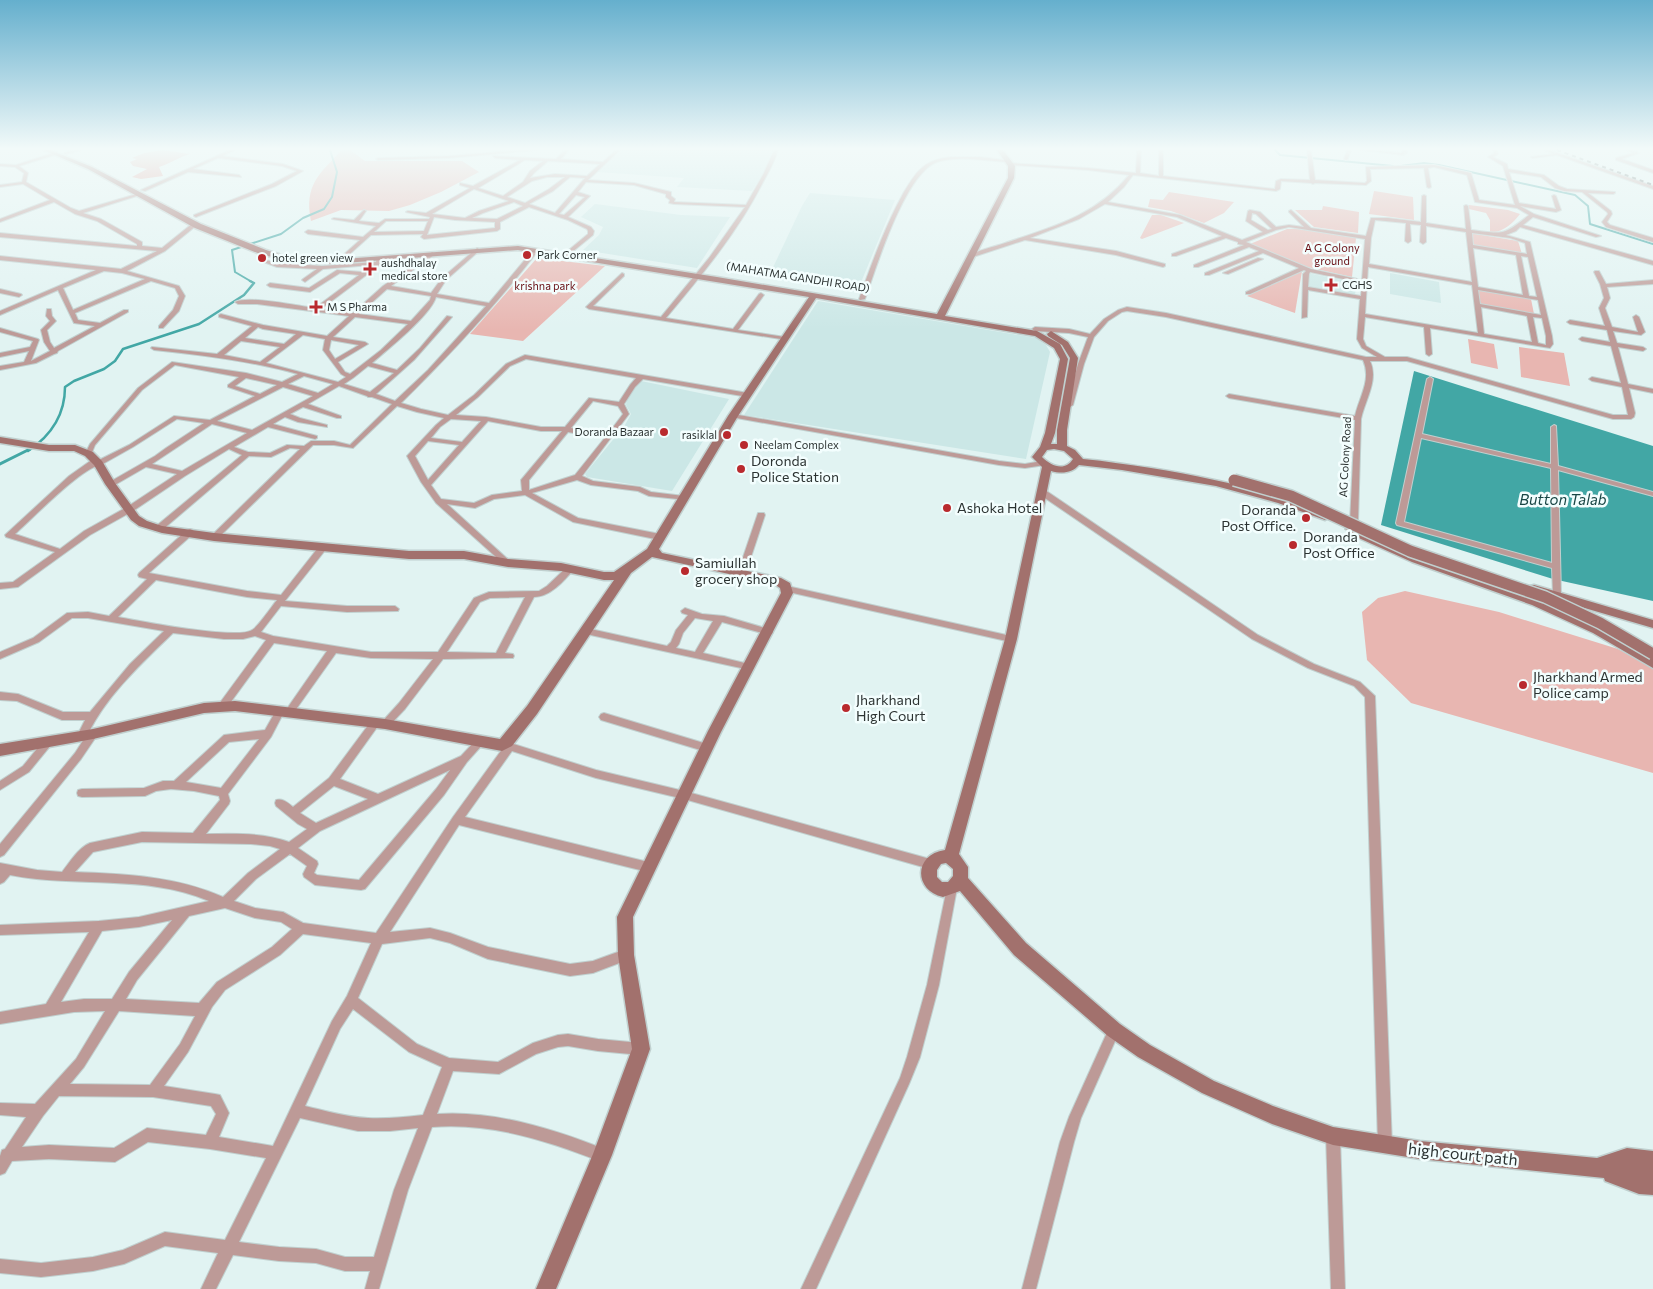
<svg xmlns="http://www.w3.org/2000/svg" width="1653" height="1289" font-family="Commissioner,sans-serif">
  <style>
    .built { fill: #cbe7e6 }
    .green { fill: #e8b6b1 }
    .forest { fill: #e1958e }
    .water { fill: #42a7a5 }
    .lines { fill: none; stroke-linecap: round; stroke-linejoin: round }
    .stream-far2 { stroke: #42a7a5; stroke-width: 2 }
    .stream-far1 { stroke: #42a7a5; stroke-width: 2.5 }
    .stream { stroke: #42a7a5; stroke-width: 3 }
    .street-casing { stroke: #c0d0cf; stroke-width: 2 }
    .secondary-casing { stroke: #c0d0cf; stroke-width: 3 }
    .street { fill: #bd9a97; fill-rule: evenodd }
    .secondary { fill: #a2716d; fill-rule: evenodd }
    .rail { stroke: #5a6463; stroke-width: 2; stroke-dasharray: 4 4; stroke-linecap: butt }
    .secondary-bridge-casing { stroke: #c0d0cf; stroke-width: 14; stroke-linecap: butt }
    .secondary-bridge { stroke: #a2716d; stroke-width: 11 }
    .poi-dot { fill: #b92a2e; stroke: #f3fefe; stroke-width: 2 }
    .labels { text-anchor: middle; stroke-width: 5; stroke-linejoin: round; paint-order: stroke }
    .far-park-label { font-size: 11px; fill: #670c12; stroke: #f3fefe }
    .far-poi-label { font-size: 11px; fill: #2c3332; stroke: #f3fefe; text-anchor: start }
    .far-street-label { font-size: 11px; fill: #2c3332; stroke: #f3fefe }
    .poi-label { font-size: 14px; fill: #2c3332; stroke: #f3fefe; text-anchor: start }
    .water-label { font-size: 15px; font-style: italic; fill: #194645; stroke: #f3fefe }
    .near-street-label { font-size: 16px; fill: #2c3332; stroke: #f3fefe }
  </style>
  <rect width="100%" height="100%" fill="#e1f3f2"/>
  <g class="built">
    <polygon points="622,150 778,150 752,191 677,187 684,178 597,172"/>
    <polygon points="810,193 895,200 857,292 768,278 802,206"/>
    <polygon points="595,204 681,215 730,217 697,268 583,250 599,235 603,227 581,217"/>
    <polygon points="1308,273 1356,283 1355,297 1307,288"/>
    <polygon points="1390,273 1439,282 1441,303 1390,294"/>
    <polygon points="818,301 1036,338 1046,345 1050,352 1026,459 744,415"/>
    <polygon points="641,381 729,399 672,491 587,477 585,474 625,425 631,414 626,405 627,398"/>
  </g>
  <g class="green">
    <path d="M342,150H350L365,161H462L479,172L441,192L410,205L389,211L341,210L311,221C304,185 319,174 342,150Z"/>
    <polygon points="1374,191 1413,197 1414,220 1369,214"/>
    <polygon points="1169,192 1234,202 1224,213 1204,223 1171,211 1148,207 1150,199 1163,200"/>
    <path d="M1469,205L1508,210L1520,214C1513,223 1503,233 1490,232V220L1486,213L1469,209Z"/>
    <polygon points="1323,206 1359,212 1358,233 1314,227 1295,210 1322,210"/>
    <polygon points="1152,215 1161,215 1184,223 1142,239 1140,238"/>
    <polygon points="1287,229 1301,229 1356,238 1352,277 1307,267 1250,244"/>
    <polygon points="1470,233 1518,241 1522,254 1473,246"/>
    <polygon points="537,258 605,266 523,341 470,334"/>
    <polygon points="1299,271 1302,271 1295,313 1247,296"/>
    <polygon points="1479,290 1531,299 1534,314 1479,304"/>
    <polygon points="1468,339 1494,344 1498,369 1471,363"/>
    <polygon points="1519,347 1564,353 1570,386 1521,377"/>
    <polygon points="1405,591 1499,612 1618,649 1653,668 1653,773 1411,703 1367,660 1362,612 1378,598"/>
  </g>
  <path class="forest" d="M163,150L190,154C179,157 171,163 159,167L163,176L141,179L132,177L147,169L133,166L130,162L137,159L132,158L144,153Z"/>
  <polygon class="water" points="1414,371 1653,446 1653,601 1553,579 1381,525"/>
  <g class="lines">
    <g class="stream-far2">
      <polyline points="1275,150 1280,155 1393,166"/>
      <polyline points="1401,166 1424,163 1439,165 1575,195 1588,206 1590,224 1653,244"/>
      <polyline points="252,282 235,272 232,250 281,234 303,218 324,209 332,197 337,172 330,150"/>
    </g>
    <path class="stream-far1" d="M28,451C52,435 65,415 65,387L74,381L104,369L115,361L123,349L199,324L244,295L254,283L250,281"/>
    <polyline class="stream" points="0,464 30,449"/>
    <g class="street-casing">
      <g id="street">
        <polygon points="75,150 81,150 66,154 64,153"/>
        <polygon points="230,150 235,150 223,156 283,164 303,171 276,186 196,217 194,216 194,215 272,184 297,171 282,166 218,158 193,169 239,175 241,177 188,172 145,191 141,190"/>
        <polygon points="524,150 536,150 449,158 378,160 376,159 378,158 449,156"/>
        <path d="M565,150H569L561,159L603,162L616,150H620L588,180L634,183L671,192V196L675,199L674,202L746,205L764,173L774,150H778C775,161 768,173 762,184C737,233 701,276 666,318L733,329L759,294L761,293L764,295L738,330L785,337L788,339L787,340L589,309L586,307L622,273L624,274V276L593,306L661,317L709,258L745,207L674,204L669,203L670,200L666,197V194L634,185L586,182L578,192L590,196L568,217L591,227L594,231L593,235L566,257L563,255L564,254L588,234V231L587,229L568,220L529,207L500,222V229L497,231L424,239L421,237L423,234L371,235L343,260L340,258L341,257L360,240L308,234L305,232L308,230L363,237L376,226L332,219L334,218L354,220L364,210L366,211L359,221L379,223L385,219H429L430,217L406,212L408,211L426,213L470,188L460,185V183L473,186L520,160L495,158L493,156L556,159ZM525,160L543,161L530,171L523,182L503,196L478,188ZM548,161L600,164L587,176L555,174L530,178L534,173ZM547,177H565L549,189L525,203L507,197L532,181ZM570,177L585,178L555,213L529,204L553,191ZM474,189L509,201L479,211L465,218L432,214ZM576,195L585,197L564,215L559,214ZM514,202L523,206L497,219L472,218L483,213ZM434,217L455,220L495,222V228L427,235ZM386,221H428L424,231L374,232Z"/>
        <path d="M1139,150L1141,151L1140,173L1159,176V150H1163V176L1275,189L1276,181L1281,179L1310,180L1307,150H1311L1315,180L1365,183L1367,181L1366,167L1434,165L1471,173L1479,200L1515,205L1503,166L1488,157L1494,153L1493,150H1497L1498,154L1493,157L1507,164L1508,169L1544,175L1559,186L1567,189L1615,192V193L1613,194L1588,193L1611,211L1612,214L1607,222L1610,225L1653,238V242L1606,227L1602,222L1608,214L1607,212L1582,192L1564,191L1555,188L1541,177L1509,172L1519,203L1556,209L1552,196L1554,195L1556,196L1561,210L1556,212L1520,206L1534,214L1601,236L1596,237L1533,217L1523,225L1653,261V265L1520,227L1516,231L1506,235L1530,242L1552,336L1553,344L1550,348L1430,328L1432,354L1429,356L1426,354L1424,327L1365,317L1363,339L1366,346L1385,357H1407L1613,415H1628L1622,387L1592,381L1589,379L1592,377L1621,383L1611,346L1582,341L1579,339L1582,337L1610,342L1607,330L1570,324L1567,322L1570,320L1605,326L1599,308L1604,298L1600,284L1594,272L1595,271H1599L1606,284L1653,280V284L1607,287L1610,298L1605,308L1612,327L1638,332L1633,317L1636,315L1639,317L1645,332L1641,335L1613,331L1617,343L1643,347L1646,349L1643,351L1618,347L1628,384L1653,389V393L1629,388L1635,413L1634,417L1631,419H1613L1407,361H1370C1379,380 1365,400 1361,419L1358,522L1352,531H1349L1345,529L1350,522L1355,420L1229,398L1226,396L1229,394L1355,416C1359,397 1372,380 1363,360L1166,317L1127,311L1122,312L1108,321L1094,337L1084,364L1073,405L1070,407L1068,406L1067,405L1078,364L1088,337L1069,333L1035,331L1032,329L1035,327L1069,329L1090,334L1104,319L1118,310L1127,307L1166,313L1366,357H1377L1362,348L1357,339L1360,299L1308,290L1307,317L1302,318L1303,274L1306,271L1304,270L1250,294H1246V292L1299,268L1263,253L1209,275H1205V273L1259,251L1249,247L1198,267H1194V265L1244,245L1238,244V242L1226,238L1176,256H1172V254L1222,236L1177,217L1105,204L1079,219L1030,238L1116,251L1165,264V266L1163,267L1116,255L1025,240L973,257L968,256C979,250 993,247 1005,243C1052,227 1096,216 1129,175L1088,170L1012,165L1010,163L1088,168L1136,173L1137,151ZM1434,167L1467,175L1475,202L1517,208L1529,215C1503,236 1503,234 1471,230L1468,206L1466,205L1464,206L1466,229L1426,223V196L1424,195L1422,196L1421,222L1388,218H1371L1366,236L1311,228L1291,210L1289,211V212L1304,227L1289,225L1276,227L1260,212L1250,210L1248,211L1246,221L1263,232L1242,240L1180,215L1108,202L1124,187L1133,175L1276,191L1280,189L1281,181L1311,183L1313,184L1315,183L1366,185L1371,181L1370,169L1424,168L1427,187L1429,188L1431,187L1428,168ZM1252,213L1256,214L1272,229L1268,230L1251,220ZM1375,220L1406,223L1405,241L1408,243L1411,241L1410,224L1421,225L1420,242L1423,244L1426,242V226L1466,232L1472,282L1369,264L1371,238ZM1289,227L1365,239L1362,280L1311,269L1246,242L1276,230ZM1472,233L1510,238L1525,243L1527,254L1473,245ZM1473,248L1516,255L1523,295L1478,287ZM1521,256L1528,257L1537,297L1529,296ZM1368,267L1472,285L1478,333L1365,314ZM1310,272L1362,283L1361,296L1308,287L1309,274ZM1478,290L1538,300L1541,315L1480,304ZM1481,307L1527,316L1532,342L1484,334ZM1533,317L1542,318L1546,336V345L1538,343Z"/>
        <polygon points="1347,150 1351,150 1348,159 1346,160 1344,159"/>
        <polygon points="1361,150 1371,150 1402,153 1402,150 1406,150 1407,153 1403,155"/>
        <polygon points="1544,150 1549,150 1653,186 1653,189 1557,155 1533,158 1531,157 1553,154"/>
        <polygon points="1627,150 1632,150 1639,153 1622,159 1653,170 1653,173 1616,160 1616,158 1633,153"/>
        <path d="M56,152L58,154L19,166L28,173L26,182L71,208L79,211L140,193V195L83,213L101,219L142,242V246L162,248L193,223H197V225L165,251L127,271L179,286L185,296L179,311L163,328H159V326L173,310L179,296L175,288L151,281L75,313L78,320L100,323L124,310H128V312L58,351L57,353L54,354L36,363L0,370V366L24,362L29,351L0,357V353L30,347L33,341L0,332V328L38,339L39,340L31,361L50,351L44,342L41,330L50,321L46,316L47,309H51L52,316L56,321L47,330L50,342L54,348L95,326L74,323L58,290L0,315V311L96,270L0,260V256L121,269L157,251L0,237V233L137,246V244L97,221L75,214L54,202L0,222V219L50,200L23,184L0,187V185L22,182L24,173L15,167L0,166V164L16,165ZM104,271L122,273L145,279L73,310L63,288Z"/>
        <path d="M951,157H981L1011,161L1009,162C986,161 959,155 937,162C905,173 876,268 865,299L860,300L859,299C872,263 885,226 904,192C909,184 915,173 923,167C931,160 941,158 951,157Z"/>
        <path d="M477,248L479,249V251L446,280L437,294L489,303L533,250L538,251C496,305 450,355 401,403L421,409L448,415L474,395L506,364L525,355L748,393L751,395L748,397L643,379L635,387L624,404L629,414L582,476L593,481L640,487L651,492L684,496L688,498L687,500L649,496L638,491L591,485L577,480L532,493L578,518L660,534L664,537L663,539L660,540L573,522L525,495L494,499L475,508L447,504L512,563L511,565H505L436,503L421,482L407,456L436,425L444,418L417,412L397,406L353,448L334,445H313L217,539L214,540L210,537L300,449L290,448L271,457L249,456L161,531H155L154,529L155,527L242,455L229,449L185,476L133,511L90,535L18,587L0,589V583L13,582L55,552L6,537L5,535L69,476L93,459L99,460L129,445L174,416L210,420L255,396L228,387V385L239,377L175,365L142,390L95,445L91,455H87L85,454L90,444L138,388L172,362L246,373L282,382L298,374C251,361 202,355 154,350L151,348L152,347L217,354L252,326L219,317V315L221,314L263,325L327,336L349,316L257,304H238L235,302C248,295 298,306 315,308L359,275L340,273L310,292L270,287L267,285L270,283L309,288L337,270L362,272L371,265L323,269L305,282L302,280L303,279L317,269L277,267L261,261V259L278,263L322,266L376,262L377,258H381V264L321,309L353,313L383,286L432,252L434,253V255L391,286L431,293L442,278ZM387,289L431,296L430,300L411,321L359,314ZM436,297L486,306L428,370L395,401L376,394L414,360L452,317L447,316L420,348L397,370L372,363C387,350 431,315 436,297ZM355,317L408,324L381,350L350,374L345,372L338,362L368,344L365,342L333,337ZM258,327L263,329L296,334L284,344L245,338ZM303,335L325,339L323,350L341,374L346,377L338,382L266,363ZM331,340L359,345L335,359L329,350ZM241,341L280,347L260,362L224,355ZM526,359L636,378L630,385L619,402L589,398L565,427H541L486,417L456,415L478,397L510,366ZM368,366L394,373L370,392L344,384L353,378ZM304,376L333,384L318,393L288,384ZM246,378L277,385L260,394L235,386ZM339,386L367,396L368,397H372L392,404L350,445L334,441H311L304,446L287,445L270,453L248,452L234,447L268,427L315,439L317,438V436L273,424L285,417L298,422L327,427V425L300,418L290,414L303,407L337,418H341V416L308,404ZM283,387L313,396L252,430L217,421ZM593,401L618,406L623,414L611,430L595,433L571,428ZM177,419L204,423L166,448L155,456L106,484L107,486H113L146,467L177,474L127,507L84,531L60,549L15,534C31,520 83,466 101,465L133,447ZM451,419L481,421L462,442L431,438L440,427ZM488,421L541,431H562L521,480L522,491L492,495L474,503L441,499L431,485ZM212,424L247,433L182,471L152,464ZM568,432L595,437L607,435L575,475L529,490V480ZM428,441L459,445L428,480L415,456Z"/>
        <polygon points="1258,258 1263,259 1228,274 1223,273"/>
        <polygon points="0,289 21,294 22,295 19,297 0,293"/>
        <path d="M1430,377L1433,379L1422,434L1551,464V427L1554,425L1556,426L1558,466L1653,492V496L1558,470L1561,595L1560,597L1557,598L1553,595L1552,568L1397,525L1396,523L1427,379ZM1421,438L1551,468L1552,563L1404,522Z"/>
        <polygon points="733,414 999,461 1025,464 1042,461 1046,463 1045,465 1025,468 999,465 731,417 730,416"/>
        <polygon points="1039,490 1045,490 1258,635 1314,664 1360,682 1375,696 1392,1145 1390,1150 1385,1152 1380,1150 1378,1145 1365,697 1354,686 1308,668 1252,639 1039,494"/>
        <polygon points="758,513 764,513 765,515 746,572 742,575 739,574 738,572"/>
        <path d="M190,529L193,530L194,532L193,534L149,573L247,591L281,595L321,544H327L328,546L327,548L285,601L347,606H395L399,609L398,611L347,612L281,606L261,632L273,636L371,652H438L474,598L489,592L539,591L547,586L567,567H573L574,569C564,581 550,597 534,597L505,653L513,654L514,656L513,658L443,659L405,709L388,727L385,728L382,727L380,724L399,703L433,659L371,658L336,653L292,715H286L284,712L271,737L228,794L230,801L229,804L206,834C234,834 262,832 289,842L307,829L298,824L276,806L275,803L276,800C283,798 288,803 293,807L329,778L372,720L375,719L378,720L380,723L378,726L340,779L378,794L461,756L476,740L479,739L482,740L484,743L467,762L444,795L365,889L361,890L315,885L304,877L303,874L307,866L290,854L256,879L234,901L255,908L283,912L303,923L376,933L453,817L503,748L499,745L501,742L504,741L596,770L684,791L930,859L934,861L935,864L934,867L930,869L684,799L596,778L512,751L465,817L648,862L652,864L653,867L652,870L648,872L459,825L390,932L430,928L450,933L488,947L570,964L593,961L626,949L630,951L632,955L630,959L593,973L570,976L488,959L450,943L430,938L382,944L358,998L417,1044L449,1058L498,1062L533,1043L558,1035L568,1034L598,1039L641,1043L645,1045L647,1049L645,1053L641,1055L598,1051L568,1046L558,1047L536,1054L499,1074L453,1071L437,1114C494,1110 554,1129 607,1150L609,1155L607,1160L602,1162C548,1141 490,1122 432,1127L408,1190L379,1289H365L370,1271H345L316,1263L279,1261L233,1255L216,1289H201L218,1253L165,1246L124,1264L93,1271L41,1277L0,1273V1259L41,1263L93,1257L123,1250L165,1232L225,1240L266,1158L210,1149L148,1142L115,1162L49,1159L12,1161L5,1173L0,1175V1156L2,1150L5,1149L26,1117L0,1115V1103L35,1104L76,1059L105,1011L74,1012L0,1024V1012L46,1004L89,932L0,935V925L99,921L139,917L209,901C147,874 75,888 10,875L4,882L0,884V863L37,870L62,872C70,862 78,848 90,843L142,832L193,833L220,800L219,796L194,791L171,789L156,791L145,796L82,797L78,796L77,793L78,790L82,789L144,788L163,781H174L224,735L265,730L278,707H284L286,710L327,651L274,643L225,710H219L217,707L219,704L266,640L255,636L243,639H224L173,633C142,663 107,695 88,734L93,730L96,731L98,734L81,759L4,855L0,857V844L75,753L84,739H79L77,736L85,720H62L17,701L0,700V692L18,694L63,712H90L130,664L164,631L88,618H72L39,642L0,659V652L33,638L67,613L88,612L109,616L147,579L139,577L138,575L139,573L187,530ZM156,580L247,597L277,600C272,606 257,628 252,630C237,640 139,621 118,617ZM525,597L496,653L447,652L480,602L490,598ZM259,739L221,788L186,782L229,742ZM450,770L436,789L359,880L317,875L314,873L318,864L317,861L298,848L320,831ZM334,786L368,799L316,823L300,813ZM142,842L251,844L270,846L280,849L248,873L223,897C176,876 126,874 75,872L93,852ZM225,908L255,918L281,922L292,929L272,947L217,982L199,1003L126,999L137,980L189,916ZM172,920L129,972L112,999H84L61,1002L102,931L139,927ZM303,934L371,943L347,996L332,1021L273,1146L219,1137L229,1113L220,1095L215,1094L164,1086L188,1052L212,1007L225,990L280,955ZM353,1009L409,1052L442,1067L423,1115C405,1117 386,1119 368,1118C346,1117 326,1111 305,1106L340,1029ZM119,1011L195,1016L180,1044L150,1085L70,1084L84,1067ZM59,1096L153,1097L211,1106L216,1114L206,1135L147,1128L114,1148L49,1145L22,1147L43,1116ZM300,1118L358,1131H390L418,1128L394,1190L374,1257H345L316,1249L279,1247L239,1242Z"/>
        <polygon points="787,586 1011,636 1015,639 1011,642 784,591 783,589 784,587"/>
        <path d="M685,608L702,614L724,616L772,630L773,632L772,634L769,635L722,622L703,653L753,665L754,667L753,669L750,670L586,634L582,631L586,628L667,646L671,642L676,630L688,615L682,613L681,611ZM695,618L713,621L695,652L676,648L679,644L683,633Z"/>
        <polygon points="604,713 707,744 710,745 712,748 710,751 707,752 601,720 599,717 601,714"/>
        <polygon points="48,738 51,739 53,742 51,745 29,772 0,790 0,781 23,766 45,739"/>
        <polygon points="952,883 956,884 957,888 939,985 920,1057 909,1084 816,1289 801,1289 900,1078 907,1057 927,985 947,888 948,884"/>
        <polygon points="1114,1024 1118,1026 1120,1030 1081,1118 1074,1142 1036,1289 1022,1289 1060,1142 1069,1117 1110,1026"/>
        <polygon points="1333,1129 1338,1131 1340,1136 1345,1289 1331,1289 1326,1136 1328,1131"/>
      </g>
    </g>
    <g class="secondary-casing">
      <g id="secondary">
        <path d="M43,150H50L92,167L201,224L266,250L291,258L330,260L518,246L717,277L937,314L1008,178V166L997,150H1003L1015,166L1014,178L945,316L1037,331L1060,344L1068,359L1055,433L1051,444H1057V430L1070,358L1062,345L1048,336L1047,334L1051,331L1068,342L1078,358L1067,430V446L1075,450L1083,459C1106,461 1129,465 1151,468C1212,478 1271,491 1329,515L1330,517L1325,520L1278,503L1216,486L1122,470L1079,465C1072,473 1062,474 1051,471L1017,639L959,854L968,867V878L1026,943L1120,1024L1150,1045L1214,1081L1273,1106L1333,1127L1420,1141L1597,1158L1627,1148L1653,1151V1195L1639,1194L1605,1181L1604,1178L1420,1159L1333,1145L1272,1124L1202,1093L1138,1057L1108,1036L1014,955L960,891L943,897C913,890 914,854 945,850L1005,639L1042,467L1032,457L1040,447L1045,433L1060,359L1054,348L1035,336L816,298L738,416L659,549L662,553L781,578L790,583L793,593L721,732L633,917L634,955L650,1049L612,1155L556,1289H536L593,1154L632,1049L618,955L617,917L708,731L781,593L780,588L774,584L652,557L631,573L537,714L512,746L502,751L385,729L235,711L204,713L93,739L0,756V744L93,729L204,703L235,701L385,719L500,739L527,706L614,580H604L561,571L508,567L464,559H409L214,541L162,533L139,526L131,520L105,484L94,465L85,456L74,451H49L0,443V437L49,445H75L93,452L102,461L115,483L139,516L147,521L162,526L214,533L409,551H464L508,559L561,563L604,572H614L647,549L728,416L809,297L518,250L330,264L291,262L260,254L195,228L88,169ZM1054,449L1064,451L1073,459C1065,472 1051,466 1042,457L1047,450ZM946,863L953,869V876L948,882H942L937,877V870L941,864Z"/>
        <polygon points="1356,528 1420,556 1540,599 1601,627 1653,657 1653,668 1593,633 1532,605 1412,562 1352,535 1350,532 1352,529"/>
        <polygon points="1534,585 1653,620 1653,628 1530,592 1528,589 1530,586"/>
      </g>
    </g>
    <use href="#street" class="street"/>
    <use href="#secondary" class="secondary"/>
    <polyline class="rail" points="1557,150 1653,185"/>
    <g class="secondary-bridge-casing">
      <polyline id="secondary-bridge" points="1234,480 1291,496 1410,551 1545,597 1600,623 1653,654"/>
    </g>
    <use href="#secondary-bridge" class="secondary-bridge"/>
  </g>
  <linearGradient id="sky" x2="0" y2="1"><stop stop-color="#65afcd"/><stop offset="0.45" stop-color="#f2faf9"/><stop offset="1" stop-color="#f2faf9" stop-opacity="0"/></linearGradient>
  <rect width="1653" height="330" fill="url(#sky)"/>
  <g class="poi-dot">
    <circle cx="527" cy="255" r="5"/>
    <circle cx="262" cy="258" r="5"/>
    <path d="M367.5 261.5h5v5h5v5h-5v5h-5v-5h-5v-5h5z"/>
    <path d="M1328.5 277.5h5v5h5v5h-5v5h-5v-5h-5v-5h5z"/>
    <path d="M313.5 299.5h5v5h5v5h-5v5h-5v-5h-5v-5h5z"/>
    <circle cx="664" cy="432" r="5"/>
    <circle cx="727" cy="435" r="5"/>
    <circle cx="744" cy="445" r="5"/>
    <circle cx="741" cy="469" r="5"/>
    <circle cx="947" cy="508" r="5"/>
    <circle cx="1306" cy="518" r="5"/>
    <circle cx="1293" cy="545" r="5"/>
    <circle cx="685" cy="571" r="5"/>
    <circle cx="1523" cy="685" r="5"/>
    <circle cx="846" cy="708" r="5"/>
  </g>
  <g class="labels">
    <g class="far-park-label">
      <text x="1332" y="252">A G Colony<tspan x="1332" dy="13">ground</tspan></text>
      <text x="545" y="290">krishna park</text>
    </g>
    <g class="far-poi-label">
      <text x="537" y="259">Park Corner</text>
      <text x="272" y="262">hotel green view</text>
      <text x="381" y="267">aushdhalay<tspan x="381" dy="13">medical store</tspan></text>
      <text x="1342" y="289">CGHS</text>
      <text x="327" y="311">M S Pharma</text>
      <text x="654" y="436" text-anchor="end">Doranda Bazaar</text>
      <text x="717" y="439" text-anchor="end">rasiklal</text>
      <text x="754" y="449">Neelam Complex</text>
    </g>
    <g class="far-street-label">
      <text transform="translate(798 277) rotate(9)" y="4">(MAHATMA GANDHI ROAD)</text>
      <text transform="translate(1345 457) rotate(-87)" y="4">AG Colony Road</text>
    </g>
    <g class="poi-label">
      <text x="751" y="466">Doronda<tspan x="751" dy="16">Police Station</tspan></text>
      <text x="957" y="513">Ashoka Hotel</text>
      <text x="1296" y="515" text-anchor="end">Doranda<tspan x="1296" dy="16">Post Office.</tspan></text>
      <text x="1303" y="542">Doranda<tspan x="1303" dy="16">Post Office</tspan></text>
      <text x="695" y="568">Samiullah<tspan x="695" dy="16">grocery shop</tspan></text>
      <text x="1533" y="682">Jharkhand Armed<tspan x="1533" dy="16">Police camp</tspan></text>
      <text x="856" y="705">Jharkhand<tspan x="856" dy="16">High Court</tspan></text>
    </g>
    <g class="water-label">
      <text x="1563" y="505">Button Talab</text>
    </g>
    <g class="near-street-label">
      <text transform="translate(1463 1154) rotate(6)" y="6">high court path</text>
    </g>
  </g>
</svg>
